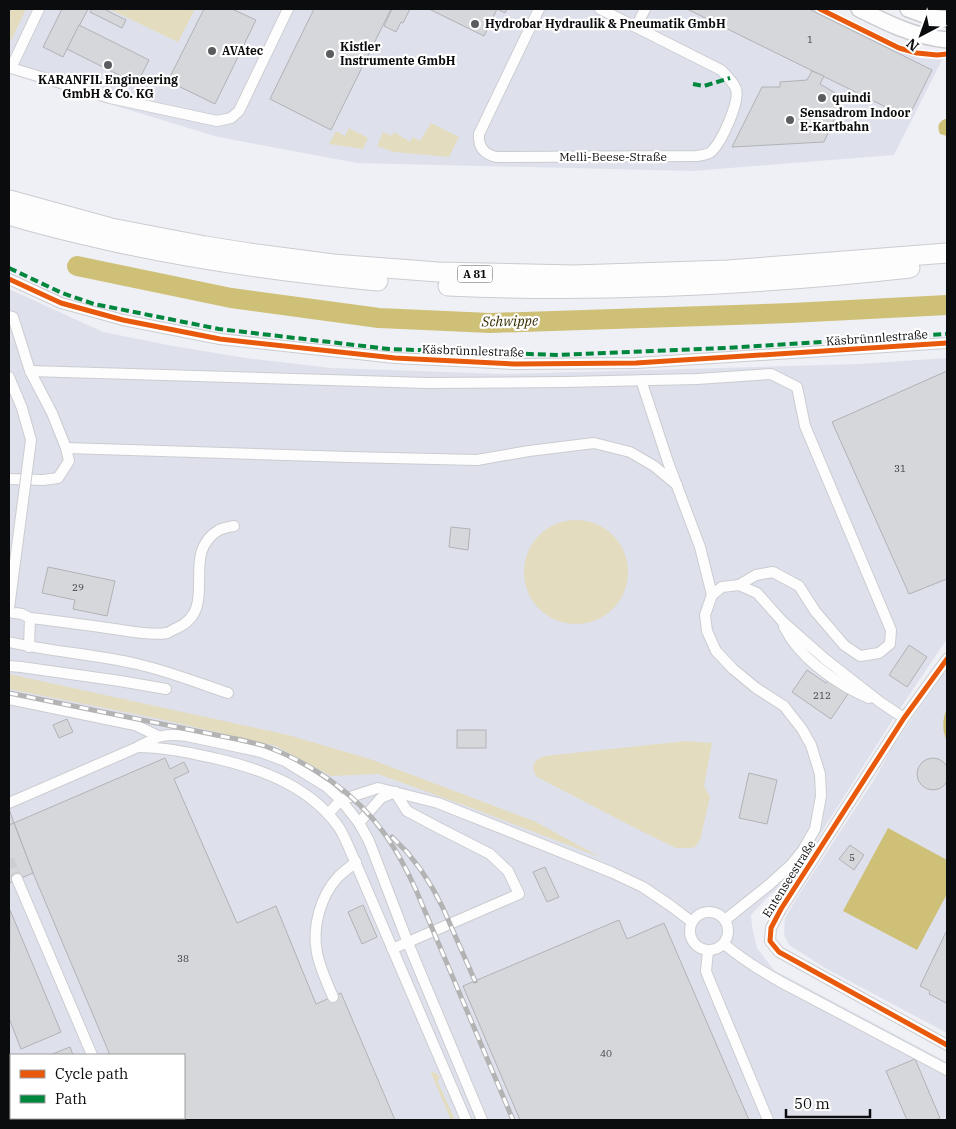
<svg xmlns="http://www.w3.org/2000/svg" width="956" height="1129" font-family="'IBM Plex Serif',serif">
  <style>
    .built { fill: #dee1ec; fill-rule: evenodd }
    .green { fill: #e3dcbf }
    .water { fill: #cfc078 }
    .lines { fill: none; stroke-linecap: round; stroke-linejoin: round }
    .river { stroke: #cfc078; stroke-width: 20 }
    .building { fill: #d6d7db; stroke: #b1b2b5 }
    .street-tunnel { stroke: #cdced2; stroke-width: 10; stroke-dasharray: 10 5; stroke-linecap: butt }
    .street-casing { stroke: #cbccd0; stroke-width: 12 }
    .secondary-casing { stroke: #cbccd0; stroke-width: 18 }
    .highway-casing { stroke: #cbccd0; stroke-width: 21 }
    .street { stroke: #fdfdfe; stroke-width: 10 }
    .secondary { stroke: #fdfdfe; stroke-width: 15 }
    .highway { stroke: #fdfdfe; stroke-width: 19 }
    .rail-casing { stroke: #b3b3b4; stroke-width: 5 }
    .rail { stroke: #fff; stroke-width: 3; stroke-dasharray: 9; stroke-linecap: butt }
    .street-bridge-casing { stroke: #cbccd0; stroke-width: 12; stroke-linecap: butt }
    .street-bridge { stroke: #fdfdfe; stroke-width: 10 }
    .quiet { stroke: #00873e; stroke-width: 4; stroke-dasharray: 8 4; stroke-linecap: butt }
    .cycleway-casing { stroke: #fff; stroke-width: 8 }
    .cycleway { stroke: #e8590c; stroke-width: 5 }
    .poi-dot { fill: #5b5c5f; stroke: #fff; stroke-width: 2 }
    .labels { text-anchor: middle; stroke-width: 4.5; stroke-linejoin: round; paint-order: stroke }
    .number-label { font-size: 10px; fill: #3e3f41 }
    .shield { fill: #fff; stroke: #545556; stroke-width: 1 }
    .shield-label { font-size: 11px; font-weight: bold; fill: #0b0c0e }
    .poi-label { font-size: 12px; font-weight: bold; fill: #0b0c0e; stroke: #fff; text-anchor: start }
    .street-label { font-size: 12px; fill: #0b0c0e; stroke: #fff }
    .water-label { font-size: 14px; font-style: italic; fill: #382e00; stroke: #fff }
  </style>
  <rect width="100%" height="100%" fill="#eff0f5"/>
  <g class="built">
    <polygon points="9,9 819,9 919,58 942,60 894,155 693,171 357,163 218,137 24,78 9,72"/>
    <path d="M9,289L103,332L173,346L246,358L332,368L504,374L859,364L947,358V639L897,713L816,841L797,870L765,900L751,915L752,926L757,948L774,970L947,1062V1120H9ZM11,1055H184V1118H11Z"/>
    <polygon points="947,668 947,1033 825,968 789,945 784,934 785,918 796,899 874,780 893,746"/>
  </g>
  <g class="green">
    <polygon points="9,9 26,9 12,39 9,40"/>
    <polygon points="109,9 195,9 178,42"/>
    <polygon points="431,123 459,137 449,157 394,152 377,146 383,132 392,136 394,132 410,142 413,137 420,141"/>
    <polygon points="349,128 368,138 363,149 329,144 336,131 345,136"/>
    <circle cx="576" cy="572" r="52"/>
    <polygon points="9,674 288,735 370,759 534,821 602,858 469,807 378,774 331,776 276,746 160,719 9,689"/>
    <path d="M686,741L712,743L704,786L710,797L700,840L695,847L691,848H676L643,832L537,777C530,767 533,760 545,756Z"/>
    <polygon points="431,1071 437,1074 440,1078 437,1080 455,1120 451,1120 431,1073"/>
  </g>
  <g class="water">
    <path d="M945,119H947V136L940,134C937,127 938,122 945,119Z"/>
    <path d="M947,708V742C942,730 942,720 947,708Z"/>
    <polygon points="888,828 947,860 947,894 917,950 843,911"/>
  </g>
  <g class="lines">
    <polyline class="river" points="77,266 231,298 379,318 490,323 791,313 947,305"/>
  </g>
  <g class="building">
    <polygon points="62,9 88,9 63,57 43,47"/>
    <polygon points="92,9 104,9 126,20 122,28 90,12"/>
    <polygon points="204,9 232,9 256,20 215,104 168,81"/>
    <polygon points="314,9 391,9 331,130 270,99"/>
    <polygon points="392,9 410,9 403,23 401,22 396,32 384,26"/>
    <polygon points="429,9 507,9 505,13 497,9 484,36"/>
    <polygon points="687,9 809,9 932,70 908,118"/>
    <polygon points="79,25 149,60 137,84 67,49"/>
    <polygon points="812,71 824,76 820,84 844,98 824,142 732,147 762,87 780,87 780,82 807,80"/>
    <polygon points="947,371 947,579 909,594 832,422"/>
    <polygon points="451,527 470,529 468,550 449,547"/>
    <polygon points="48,567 115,581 107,616 73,609 75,600 42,593"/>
    <polygon points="909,645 927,657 907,687 889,675"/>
    <polygon points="807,670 826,683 828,681 848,694 831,719 792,692"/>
    <polygon points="67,719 73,732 59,738 53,725"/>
    <rect x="457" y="730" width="29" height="18"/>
    <polygon points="165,758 170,769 184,762 189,772 174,779 237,923 276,906 316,1004 341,993 395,1120 138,1120 137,1118 184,1118 184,1055 110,1055 33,873 14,823"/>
    <circle cx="933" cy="774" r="16"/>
    <polygon points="749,773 777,780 767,824 739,818"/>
    <polygon points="9,809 14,823 9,825"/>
    <polygon points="14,823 33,873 9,883 9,825"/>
    <polygon points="850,845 864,855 854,870 839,859"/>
    <polygon points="545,867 559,897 547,902 533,872"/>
    <polygon points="363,905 377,937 362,944 348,912"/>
    <polygon points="10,910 61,1032 21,1049 9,1018"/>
    <polygon points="619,920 627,939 664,923 749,1120 520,1120 463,986"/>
    <polygon points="946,932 947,933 947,1001 946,1003 929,994 930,991 920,986"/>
    <polygon points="70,1047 73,1055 50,1055"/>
    <polygon points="915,1059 940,1118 936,1120 907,1120 886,1071"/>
    <polygon points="9,1063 11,1069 11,1118 32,1118 33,1120 9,1120"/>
    <polygon points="32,1118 100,1118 101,1120 33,1120"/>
  </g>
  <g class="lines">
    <polyline class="street-tunnel" points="9,859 17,879"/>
    <g class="street-casing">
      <g id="street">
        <polyline points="39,9 11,68 110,98 217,121 231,118 239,111 288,9"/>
        <path d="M539,9L479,134C478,147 484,154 496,157L697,156C703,155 708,155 712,151C722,141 740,102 736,89C733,81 727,76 721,70L600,9"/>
        <polyline points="636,27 645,9"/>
        <polyline points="9,279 61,303 123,320 220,339 395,358 515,364 636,363 947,343"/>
        <polyline points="9,316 13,317 30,371 52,413 66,448 69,461 58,478 43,480 9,479"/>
        <polyline points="30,371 427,383 565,382 697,379 771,374 797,387 805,426 891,630 890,644 879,653 860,656 844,645 815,611 799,586 773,572 756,575 739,585"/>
        <polyline points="9,377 22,408 31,440"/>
        <polyline points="641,380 668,462 700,547 712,595"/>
        <polyline points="66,448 349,457 477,460 529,451 594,443 630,452 654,466 677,485"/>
        <polyline points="9,612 22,614 30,618 29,647"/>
        <path d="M30,618C58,621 86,625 114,629C129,631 152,636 167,633C170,632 174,629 177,628C221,608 178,554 219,530C223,528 229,527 234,526"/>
        <path d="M784,627C787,631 789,636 792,640C809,664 842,687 869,698"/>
        <path d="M9,642C51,652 95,654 137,664C168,671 198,683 228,693"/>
        <polyline points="947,659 904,718 781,909 771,928 770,941 779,952 947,1045"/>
        <polyline points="9,666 21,667 120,681 166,689"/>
        <polyline points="9,699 135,725 158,736"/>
        <path d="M139,747C148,747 157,748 165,749C183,751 200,755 218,759C265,770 312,788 340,829C344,836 347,843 350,850L466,1120"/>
        <path d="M9,803L138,747C158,736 164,733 187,736L261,752L285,761L327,787L341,800L359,823L369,841L408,943L482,1120"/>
        <polyline points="328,814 341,800 378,788 438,803 611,872 643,887 671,906 692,922"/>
        <polyline points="359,823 381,798 395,792 407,811 439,828 490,854 508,871 519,894 392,949"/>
        <polyline points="17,879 92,1055"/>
        <circle cx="709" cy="931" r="19"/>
        <polyline points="725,920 770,884 791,865 803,850 815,829 821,796 820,774 811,745 802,729 784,706 756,688 733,669 716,651 707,631 705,615 712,595 722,587 739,585 757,593 782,621 825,659 880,702 904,718"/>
        <path d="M724,944C742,959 761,971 781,982L947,1070"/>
        <polyline points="708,951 706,971 709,979 768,1120"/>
        <path d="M333,997C327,983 320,968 317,953C312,927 320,897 338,877C343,872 350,867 356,862"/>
        <polyline points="119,1118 120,1120"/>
      </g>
    </g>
    <g class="secondary-casing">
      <g id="secondary">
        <path d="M859,9C887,23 915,37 947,40"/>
        <polyline points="908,9 930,17 947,19"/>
      </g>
    </g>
    <g class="highway-casing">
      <g id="highway">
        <polyline points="9,200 111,228 205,246 249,253 333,264 438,272 574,275 728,270 947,253"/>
        <path d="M9,215C44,226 79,234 115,242C203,261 289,273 378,281"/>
        <path d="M448,286C602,293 756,285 910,268"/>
      </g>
    </g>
    <use href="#street" class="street"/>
    <use href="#secondary" class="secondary"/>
    <use href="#highway" class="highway"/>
    <g class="rail-casing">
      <g id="rail">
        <path d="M9,693L231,738C242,740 254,743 265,746C311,763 355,793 384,833C397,851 407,870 416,890L513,1120"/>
        <polyline points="392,837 407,852 421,870 433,889 443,908 475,981"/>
      </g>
    </g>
    <use href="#rail" class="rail"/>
    <g class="street-bridge-casing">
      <polyline id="street-bridge" points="9,608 31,440"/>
    </g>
    <use href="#street-bridge" class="street-bridge"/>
    <g class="quiet">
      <polyline points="693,84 704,86 730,78"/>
      <polyline points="9,268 62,293 94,304 219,329 389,349 558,355 725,348 947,334"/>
    </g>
    <g class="cycleway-casing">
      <g id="cycleway">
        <polyline points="820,9 899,48 917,53 937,55 947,54"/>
        <polyline points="9,279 61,303 123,320 220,339 395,358 515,364 636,363 947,343"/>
        <polyline points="947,659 904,718 781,909 771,928 770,941 779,952 947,1045"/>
      </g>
    </g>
    <use href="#cycleway" class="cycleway"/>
  </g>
  <g class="poi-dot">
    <circle cx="475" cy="24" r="5"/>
    <circle cx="212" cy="51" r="5"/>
    <circle cx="330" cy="54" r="5"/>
    <circle cx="108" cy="65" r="5"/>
    <circle cx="822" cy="98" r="5"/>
    <circle cx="790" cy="120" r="5"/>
  </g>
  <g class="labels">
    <g class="number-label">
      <text x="810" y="43">1</text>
      <text x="900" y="472">31</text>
      <text x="78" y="591">29</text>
      <text x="822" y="699">212</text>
      <text x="852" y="861">5</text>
      <text x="183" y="962">38</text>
      <text x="606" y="1057">40</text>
    </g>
    <rect class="shield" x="457.5" y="265.5" width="35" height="17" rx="4"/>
    <g class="shield-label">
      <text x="475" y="278">A 81</text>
    </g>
    <g class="poi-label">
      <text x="485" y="28">Hydrobar Hydraulik &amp; Pneumatik GmbH</text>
      <text x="340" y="51">Kistler<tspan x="340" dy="14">Instrumente GmbH</tspan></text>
      <text x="222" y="55">AVAtec</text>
      <text x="108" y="84" text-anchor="middle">KARANFIL Engineering<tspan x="108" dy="14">GmbH &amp; Co. KG</tspan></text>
      <text x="832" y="102">quindi</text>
      <text x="800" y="117">Sensadrom Indoor<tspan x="800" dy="14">E-Kartbahn</tspan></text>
    </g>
    <g class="street-label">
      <text x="613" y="161">Melli-Beese-Straße</text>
      <text transform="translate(877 338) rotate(-4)" y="4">Käsbrünnlestraße</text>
      <text transform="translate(473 351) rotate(2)" y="4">Käsbrünnlestraße</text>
      <text transform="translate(789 879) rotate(-58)" y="4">Entenseestraße</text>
    </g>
    <g class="water-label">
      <text transform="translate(510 321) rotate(-1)" y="5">Schwippe</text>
    </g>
  </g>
  <rect width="956" height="1129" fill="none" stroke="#0b0c0e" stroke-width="20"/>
  <rect x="10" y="1054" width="175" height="65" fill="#ffffff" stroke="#9d9e9f"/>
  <rect x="20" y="1070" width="25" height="8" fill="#e8590c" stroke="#9d9e9f"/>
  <text x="55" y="1079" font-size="15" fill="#0b0c0e">Cycle path</text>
  <rect x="20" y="1095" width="25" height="8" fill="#00873e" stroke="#9d9e9f"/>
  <text x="55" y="1104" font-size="15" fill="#0b0c0e">Path</text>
  <g transform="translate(921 35) rotate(221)" stroke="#ffffff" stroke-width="4" paint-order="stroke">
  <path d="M0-4L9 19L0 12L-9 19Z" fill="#0b0c0e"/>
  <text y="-8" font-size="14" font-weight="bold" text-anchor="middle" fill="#0b0c0e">N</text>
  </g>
  <path d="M786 1109v8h84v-8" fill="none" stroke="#0b0c0e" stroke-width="2.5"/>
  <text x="794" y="1109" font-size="15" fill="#0b0c0e" stroke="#ffffff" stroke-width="4" paint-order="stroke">50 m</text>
</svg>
